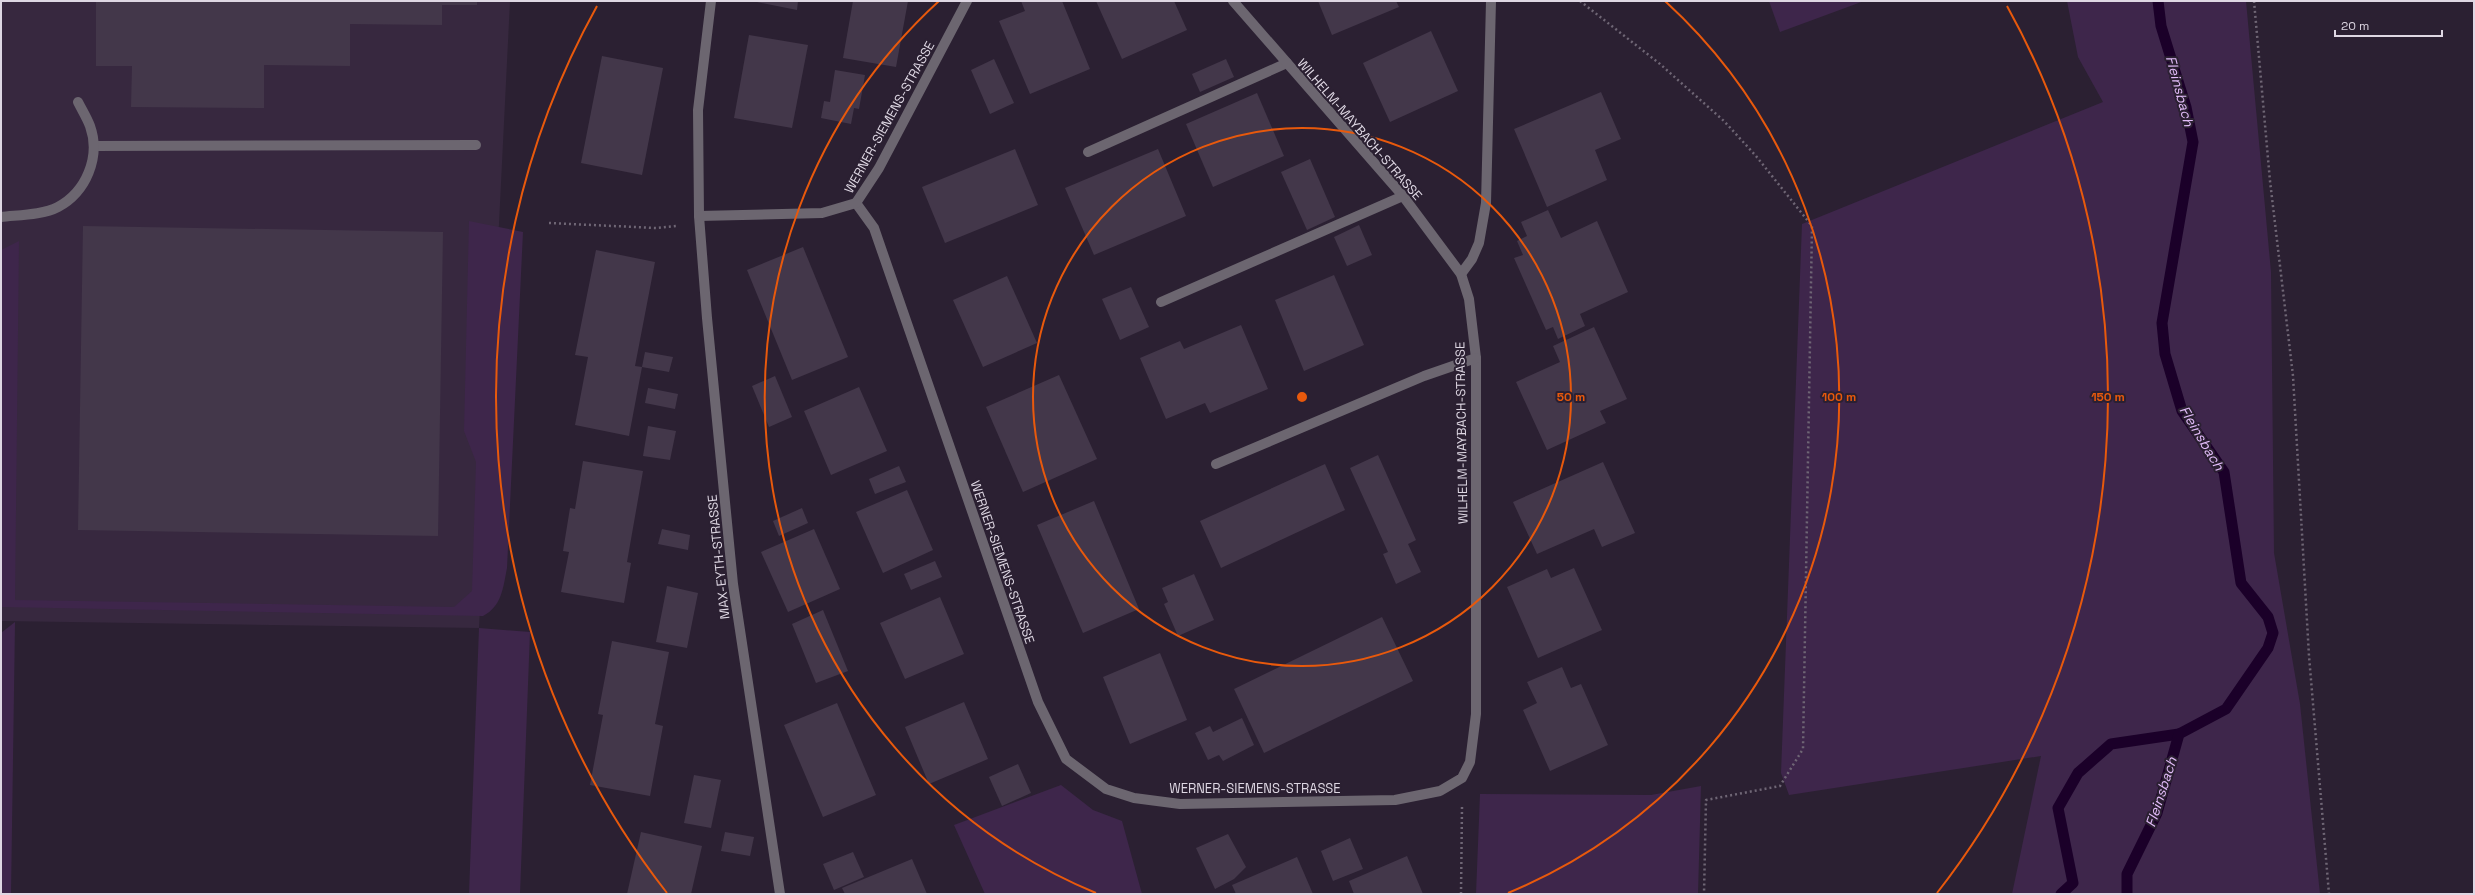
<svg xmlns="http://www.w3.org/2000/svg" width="2475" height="895" font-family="'Space Grotesk',sans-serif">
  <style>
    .built { fill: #37283f }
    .green { fill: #3e264b }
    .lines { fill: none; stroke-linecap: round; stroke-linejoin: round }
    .stream { stroke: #1b0029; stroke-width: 11 }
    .building { fill: #43374a }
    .path { stroke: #6f6675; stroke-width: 2.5; stroke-dasharray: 2 3; stroke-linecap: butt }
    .minor { stroke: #6c6670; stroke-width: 10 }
    .ring { fill: none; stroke: #e8590c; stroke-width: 2 }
    .labels { text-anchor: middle; stroke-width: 4; stroke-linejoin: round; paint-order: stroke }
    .street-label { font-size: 13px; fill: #ded7e3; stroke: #2b2032 }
    .water-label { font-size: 14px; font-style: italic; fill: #e1bbf8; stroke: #2b2032 }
    .centre { fill: #e8590c; stroke: #2b2032; stroke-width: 2 }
    .ring-label { font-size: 12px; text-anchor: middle; font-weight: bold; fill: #e8590c; stroke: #2b2032; stroke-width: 4; stroke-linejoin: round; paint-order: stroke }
  </style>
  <rect width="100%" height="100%" fill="#2b2032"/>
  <polygon class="built" points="1,1 510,1 479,628 1,621"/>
  <g class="green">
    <polygon points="1769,1 1864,1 1780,32"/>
    <polygon points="2067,1 2246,1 2271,272 2274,553 2300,704 2320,894 2012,894 2041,756 1789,795 1781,773 1802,224 2103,102 2078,57"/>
    <path d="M469,221L523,232L507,568C503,588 502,606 483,616L1,607V250L19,241L15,600L454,607L472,591L476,462L464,431Z"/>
    <polygon points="15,622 11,894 1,894 1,633"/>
    <polygon points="479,628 530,632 520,894 469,894"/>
    <polygon points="1061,785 1093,810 1122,821 1142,894 985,894 954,825"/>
    <polygon points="1701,786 1698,894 1476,894 1480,794 1651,795"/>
  </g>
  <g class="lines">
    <g class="stream">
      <polyline points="2061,894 2073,883 2058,808 2078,773 2111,744 2179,734"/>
      <polyline points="2127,894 2127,874 2157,813 2179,734 2226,709 2268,648 2273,633 2268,617 2241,583 2224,472 2182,411 2165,354 2162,323 2193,142 2186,107 2161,26 2158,1"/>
    </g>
  </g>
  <g class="building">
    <polygon points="96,1 477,1 477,5 442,5 442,25 350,24 350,66 264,65 264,108 131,107 132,66 96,66"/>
    <polygon points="752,1 798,1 797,10"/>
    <polygon points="853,1 908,1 896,67 843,58"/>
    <polygon points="1021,1 1062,1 1090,69 1030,94 999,21 1025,11"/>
    <polygon points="1096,1 1174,1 1187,30 1122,59"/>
    <polygon points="1318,1 1396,1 1399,7 1332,35"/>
    <polygon points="1431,31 1458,91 1390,122 1363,63"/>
    <polygon points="749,35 808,45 792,128 734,118"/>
    <polygon points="602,56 663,68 642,175 581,163"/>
    <polygon points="994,59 1014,103 990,114 971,70"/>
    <polygon points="1226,59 1234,77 1200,92 1192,74"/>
    <polygon points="835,70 865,75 859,109 854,108 851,124 821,118 824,101 830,102"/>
    <polygon points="1601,92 1621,139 1595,150 1607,180 1547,207 1514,129"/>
    <polygon points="1257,93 1284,156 1213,187 1186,124"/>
    <polygon points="1015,149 1038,205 945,243 922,187"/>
    <polygon points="1158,149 1186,216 1094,255 1065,188"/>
    <polygon points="1310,159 1335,217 1307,230 1281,172"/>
    <polygon points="1548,210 1561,238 1597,221 1628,292 1580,314 1585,326 1558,339 1553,327 1546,330 1514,258 1523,255 1517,241 1527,236 1521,222"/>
    <polygon points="1359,225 1372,255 1347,266 1334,237"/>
    <polygon points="83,226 443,232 438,536 78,530"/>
    <polygon points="803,247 848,357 792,380 747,270"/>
    <polygon points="596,250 655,262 635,366 642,367 629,436 575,425 588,357 575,355"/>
    <polygon points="1334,275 1364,345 1304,371 1275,300"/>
    <polygon points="1007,276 1037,343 983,367 953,300"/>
    <polygon points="1131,287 1149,327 1120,340 1102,299"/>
    <polygon points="1241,325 1268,389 1210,413 1205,403 1166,419 1140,358 1180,341 1184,349"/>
    <polygon points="1594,327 1627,399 1600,411 1606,423 1547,450 1516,382 1560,362 1553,346"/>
    <polygon points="645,352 673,357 669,372 642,367"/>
    <polygon points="1059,375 1097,459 1023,492 986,407"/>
    <polygon points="775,376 792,417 769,427 752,386"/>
    <polygon points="859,387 887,451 831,475 804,411"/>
    <polygon points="648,388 678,394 675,409 645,403"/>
    <polygon points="648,426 676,431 670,460 643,456"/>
    <polygon points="1378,455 1416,540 1408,544 1421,572 1396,584 1383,554 1388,552 1350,468"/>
    <polygon points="583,461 643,471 627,562 631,563 624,603 561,592 569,552 563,551 570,508 575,509"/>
    <polygon points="1603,462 1635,533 1602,547 1594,529 1537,554 1513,502"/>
    <polygon points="1325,464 1345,510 1221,568 1200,521"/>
    <polygon points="899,466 906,482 875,494 869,479"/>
    <polygon points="907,490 933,550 883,573 856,512"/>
    <polygon points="1094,501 1139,609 1083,633 1037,525"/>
    <polygon points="802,508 808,523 779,536 773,521"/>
    <polygon points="662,529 690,535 688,550 658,544"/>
    <polygon points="814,529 840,589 788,612 761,552"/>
    <polygon points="935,561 942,577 911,590 904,574"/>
    <polygon points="1574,568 1602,630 1538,658 1507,587 1547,569 1551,578"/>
    <polygon points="1194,574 1214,620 1178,636 1164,604 1168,602 1162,588"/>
    <polygon points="667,586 698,593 687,648 656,642"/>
    <polygon points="940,597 964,654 905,679 880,623"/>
    <polygon points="823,610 848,671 816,683 792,624"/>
    <polygon points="1382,617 1413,681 1264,753 1234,689"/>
    <polygon points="612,641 669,652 655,724 663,726 650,796 590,785 603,715 598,714"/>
    <polygon points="1160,653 1187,720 1130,744 1103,677"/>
    <polygon points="1562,667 1571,688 1581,684 1608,745 1550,771 1523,710 1537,703 1527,682"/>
    <polygon points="964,702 988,759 929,784 905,727"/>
    <polygon points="837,703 876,795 823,817 784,725"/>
    <polygon points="1242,718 1254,745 1223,761 1219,755 1208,760 1195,733 1210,726 1213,732"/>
    <polygon points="1018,764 1031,793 1002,806 989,777"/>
    <polygon points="694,775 721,780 711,828 684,823"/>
    <polygon points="641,832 702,846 691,894 627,894"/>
    <polygon points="725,832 754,837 750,856 721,851"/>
    <polygon points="1228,834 1246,867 1234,879 1215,889 1196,848"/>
    <polygon points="1350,838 1363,869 1333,881 1321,851"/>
    <polygon points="853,852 864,877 834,890 823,864"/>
    <polygon points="1407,856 1423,894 1354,894 1349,881"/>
    <polygon points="1297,857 1313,894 1236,894 1232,885"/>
    <polygon points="912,859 927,894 845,894 842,888"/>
  </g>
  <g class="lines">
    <g class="path">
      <polyline points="1580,1 1660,64 1724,121 1756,156 1812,226 1803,749 1780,786 1706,800 1704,894"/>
      <polyline points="2254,1 2270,181 2293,376 2309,656 2329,894"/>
      <polyline points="549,223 656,228 676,226"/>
      <polyline points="1461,894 1462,807"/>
    </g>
    <g class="minor">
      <polyline points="711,1 698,110 699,216 707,318 733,584 780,894"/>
      <polyline points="94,146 476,145"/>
      <polyline points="1088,152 1287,63"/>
      <polyline points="856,203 874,228 1038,702 1066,759 1106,789 1134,798 1180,804 1395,800 1440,791 1462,778 1470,762 1476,714 1476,358 1469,299 1461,274 1403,196 1233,1"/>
      <polyline points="856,203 879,168 967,1"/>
      <polyline points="699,216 822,213 856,203"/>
      <path d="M1,217C18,215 43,215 58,207C86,192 101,157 90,126C87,118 82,110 78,102"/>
      <polyline points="1461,274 1472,259 1479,243 1486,203 1491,1"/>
      <polyline points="1161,302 1403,196"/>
      <polyline points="1216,464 1424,376 1476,358"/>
    </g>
  </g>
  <g class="ring">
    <circle cx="1302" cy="397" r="269"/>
    <path d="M1096 893A537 537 0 0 1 939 1M1665 1A537 537 0 0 1 1508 893"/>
    <path d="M667 893A806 806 0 0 1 597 6M2007 6A806 806 0 0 1 1937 893"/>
  </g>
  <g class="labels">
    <g class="street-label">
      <text transform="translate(889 117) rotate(-61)" y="5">WERNER-SIEMENS-STRASSE</text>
      <text transform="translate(1360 129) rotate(49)" y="5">WILHELM-MAYBACH-STRASSE</text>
      <text transform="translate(1461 433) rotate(-91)" y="5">WILHELM-MAYBACH-STRASSE</text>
      <text transform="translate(718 557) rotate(-96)" y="5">MAX-EYTH-STRASSE</text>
      <text transform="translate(1003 562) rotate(71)" y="5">WERNER-SIEMENS-STRASSE</text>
      <text x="1255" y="793">WERNER-SIEMENS-STRASSE</text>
    </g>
    <g class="water-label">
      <text transform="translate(2180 91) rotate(75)" y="5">Fleinsbach</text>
      <text transform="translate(2202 438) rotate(59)" y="5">Fleinsbach</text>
      <text transform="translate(2161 792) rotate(-72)" y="5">Fleinsbach</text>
    </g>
  </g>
  <circle cx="1302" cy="397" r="6" class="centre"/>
  <g class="ring-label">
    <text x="1571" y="401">50 m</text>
    <text x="1839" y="401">100 m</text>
    <text x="2108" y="401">150 m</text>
  </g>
  <rect width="2475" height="895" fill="none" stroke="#ded7e3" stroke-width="4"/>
  <path d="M2335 30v6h107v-6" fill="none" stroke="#ded7e3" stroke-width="2"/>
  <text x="2341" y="30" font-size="12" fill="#ded7e3" stroke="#2b2032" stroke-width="3" paint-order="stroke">20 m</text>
</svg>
